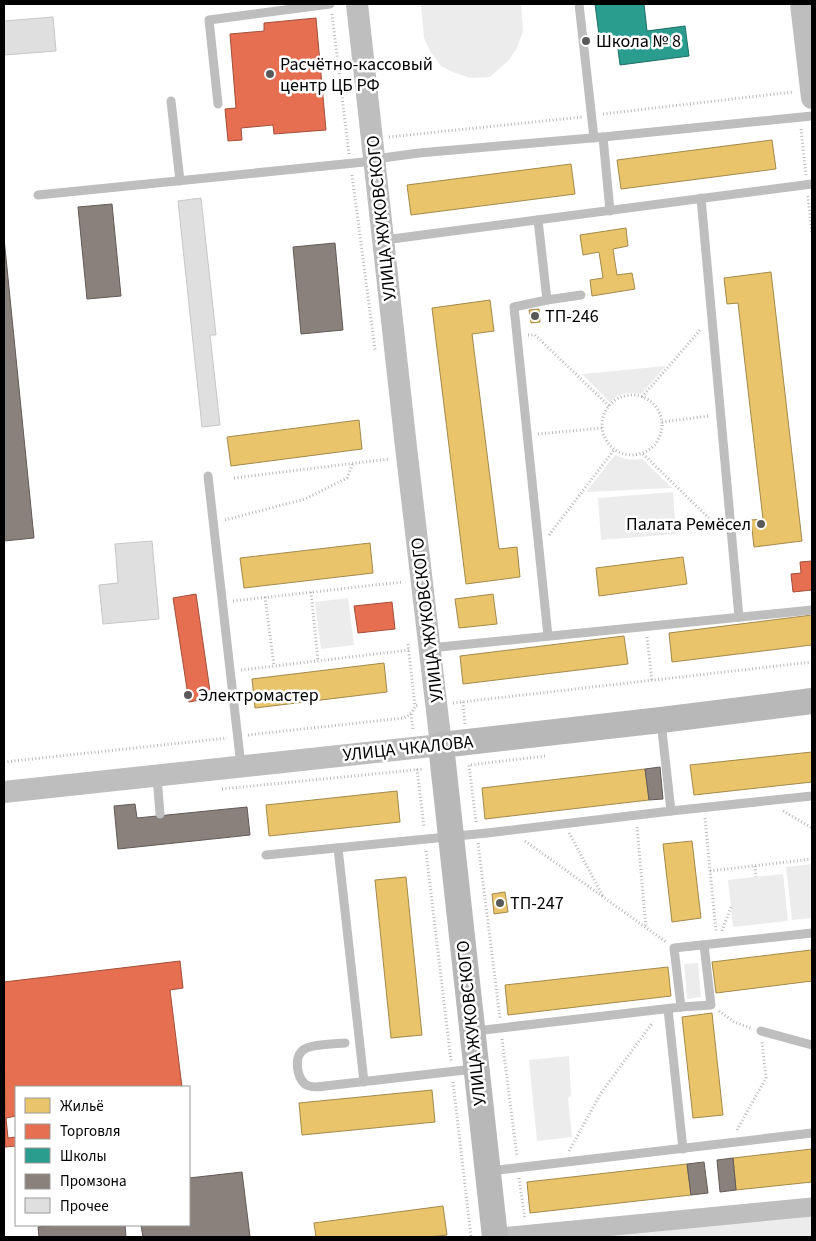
<svg xmlns="http://www.w3.org/2000/svg" width="816" height="1241" font-family="'Source Sans 3',sans-serif">
  <style>
    .green { fill: #ececec }
    .homes { fill: #e9c46a; stroke: #a3894a }
    .shops { fill: #e76f51; stroke: #a24e39 }
    .schools { fill: #2a9d8f; stroke: #1d6e64 }
    .industry { fill: #8a817c; stroke: #615a57 }
    .building { fill: #dfdfdf; stroke: #c7c7c7 }
    .lines { fill: none; stroke-linecap: round; stroke-linejoin: round }
    .path { stroke: #b9b9b9; stroke-width: 3; stroke-dasharray: 1 2.5; stroke-linecap: butt }
    .service { stroke: #bebebe; stroke-width: 9 }
    .minor { stroke: #bebebe; stroke-width: 19 }
    .tertiary { stroke: #bebebe; stroke-width: 22 }
    .secondary { stroke: #b8b8b8; stroke-width: 26 }
    .poi-dot { fill: #595959; stroke: #fff; stroke-width: 2 }
    .labels { text-anchor: middle; stroke-width: 5; stroke-linejoin: round; paint-order: stroke }
    .poi-label { font-size: 18px; fill: #000; stroke: #fff; text-anchor: start }
    .street-label { font-size: 18px; fill: #000; stroke: #fff }
  </style>
  <rect width="100%" height="100%" fill="#fff"/>
  <g class="green">
    <polygon points="421,4 521,4 523,31 517,48 509,60 490,77 470,78 455,73 441,66 430,51 424,38"/>
    <path d="M666,366L641,394C626,392 621,392 610,402L582,374Z"/>
    <path d="M615,455C624,459 632,461 642,459L672,488L586,492Z"/>
    <polygon points="673,492 676,534 601,540 598,498"/>
    <polygon points="348,598 354,645 321,649 315,602"/>
    <polygon points="812,864 812,918 792,920 786,867"/>
    <polygon points="783,874 788,921 733,927 728,880"/>
    <polygon points="698,963 701,997 687,999 684,964"/>
    <polygon points="569,1056 571,1095 568,1098 572,1137 537,1141 529,1060"/>
    <polygon points="812,1211 812,1237 574,1237"/>
  </g>
  <g class="homes">
    <polygon points="772,140 776,169 621,189 617,160"/>
    <polygon points="571,164 575,194 411,215 407,185"/>
    <polygon points="626,228 628,246 613,249 617,275 632,273 635,289 592,296 590,280 603,278 599,252 583,255 580,235"/>
    <polygon points="771,272 802,541 754,547 751,520 763,519 738,303 727,304 724,278"/>
    <polygon points="490,300 494,331 472,334 499,549 517,547 520,577 466,584 432,308"/>
    <polygon points="539,309 540,322 531,323 529,310"/>
    <polygon points="359,420 362,449 231,466 227,437"/>
    <polygon points="370,543 373,573 244,588 240,558"/>
    <polygon points="683,557 687,584 599,596 596,568"/>
    <polygon points="493,594 497,624 459,628 455,599"/>
    <polygon points="812,615 812,645 672,662 669,633"/>
    <polygon points="624,636 628,664 463,684 460,656"/>
    <polygon points="384,663 387,692 255,708 252,679"/>
    <polygon points="812,752 812,782 694,795 690,765"/>
    <polygon points="645,769 649,800 485,819 482,788"/>
    <polygon points="397,791 400,822 269,836 266,805"/>
    <polygon points="692,841 701,918 672,922 663,844"/>
    <polygon points="406,877 422,1035 391,1038 375,880"/>
    <polygon points="505,892 508,912 494,914 492,894"/>
    <polygon points="811,950 812,950 812,981 716,993 712,962"/>
    <polygon points="668,967 671,996 508,1015 505,985"/>
    <polygon points="712,1013 723,1115 693,1118 682,1017"/>
    <polygon points="432,1090 435,1122 302,1135 299,1103"/>
    <polygon points="812,1149 812,1182 736,1190 733,1158"/>
    <polygon points="687,1164 691,1195 530,1213 527,1182"/>
    <polygon points="443,1206 447,1235 428,1237 316,1237 314,1223"/>
  </g>
  <g class="shops">
    <polygon points="316,18 326,130 274,134 273,125 241,128 242,140 228,141 225,109 236,108 230,34 264,31 264,23"/>
    <polygon points="812,561 812,590 793,592 791,574 801,573 800,562"/>
    <polygon points="196,594 211,698 189,702 173,598"/>
    <polygon points="392,602 395,629 358,633 354,606"/>
    <polygon points="180,961 183,988 170,990 182,1087 16,1087 16,1116 6,1118 8,1138 16,1137 16,1146 5,1147 4,982"/>
  </g>
  <polygon class="schools" points="595,4 644,4 647,31 685,26 689,56 620,65 617,41 600,43"/>
  <g class="industry">
    <polygon points="112,204 121,296 87,299 78,207"/>
    <polygon points="4,238 34,538 4,541"/>
    <polygon points="335,243 343,330 301,334 293,247"/>
    <polygon points="660,767 663,799 649,800 645,769"/>
    <polygon points="135,804 137,818 247,807 250,835 118,849 114,806"/>
    <polygon points="733,1158 736,1190 720,1192 717,1160"/>
    <polygon points="704,1162 708,1193 691,1195 687,1164"/>
    <polygon points="242,1172 250,1237 143,1237 141,1225 189,1225 189,1178"/>
    <polygon points="59,1225 125,1225 126,1237 39,1237 38,1227"/>
  </g>
  <g class="building">
    <polygon points="53,17 56,51 4,55 4,21"/>
    <polygon points="201,198 216,335 210,335 220,425 202,427 178,201"/>
    <polygon points="152,541 159,619 103,624 99,585 118,583 115,544"/>
  </g>
  <g class="lines">
    <g class="path">
      <polyline points="332,14 349,154"/>
      <polyline points="603,114 793,92"/>
      <polyline points="801,129 806,175"/>
      <polyline points="389,137 582,117"/>
      <polyline points="352,175 375,350"/>
      <polyline points="808,196 812,235"/>
      <polyline points="528,335 535,335 609,406"/>
      <circle cx="632" cy="425" r="30"/>
      <polyline points="642,397 701,329"/>
      <polyline points="662,422 710,416"/>
      <polyline points="538,434 602,428"/>
      <polyline points="643,454 719,528"/>
      <polyline points="234,478 389,459"/>
      <polyline points="225,520 305,499 347,478 353,463"/>
      <polyline points="549,535 614,450"/>
      <polyline points="311,592 318,661"/>
      <polyline points="265,597 274,666"/>
      <polyline points="233,601 402,582"/>
      <polyline points="647,637 652,681"/>
      <polyline points="408,644 415,706"/>
      <polyline points="241,670 409,650"/>
      <polyline points="463,702 465,724"/>
      <polyline points="453,703 812,662"/>
      <polyline points="411,714 413,730"/>
      <path d="M248,735L404,718C410,715 413,712 415,706L419,705"/>
      <polyline points="4,762 227,738"/>
      <polyline points="417,769 424,827"/>
      <polyline points="222,789 424,769"/>
      <polyline points="783,811 812,828"/>
      <polyline points="705,818 716,932"/>
      <polyline points="476,822 469,765 545,756"/>
      <polyline points="637,827 646,928"/>
      <polyline points="569,833 603,896"/>
      <polyline points="525,841 666,942"/>
      <polyline points="478,843 500,1018"/>
      <polyline points="426,851 451,1061"/>
      <polyline points="755,866 756,877"/>
      <polyline points="710,871 812,859"/>
      <polyline points="722,931 731,907"/>
      <polyline points="719,1011 734,1022 751,1028"/>
      <polyline points="502,1039 517,1157"/>
      <polyline points="453,1082 471,1237"/>
      <polyline points="737,1130 766,1078 762,1042"/>
      <polyline points="569,1151 601,1093 653,1022"/>
      <polyline points="519,1178 525,1219"/>
    </g>
    <g class="service">
      <polyline points="579,4 594,138"/>
      <polyline points="171,101 180,181"/>
      <polyline points="218,104 209,20 330,4"/>
      <polyline points="603,137 610,211"/>
      <polyline points="375,159 419,153 603,137 812,116"/>
      <polyline points="38,195 374,161"/>
      <polyline points="701,198 739,617"/>
      <polyline points="538,220 547,300"/>
      <polyline points="384,240 812,184"/>
      <polyline points="208,476 241,766"/>
      <polyline points="548,636 514,307 547,300 581,295"/>
      <polyline points="430,648 812,610"/>
      <polyline points="661,722 671,811"/>
      <polyline points="157,776 160,814"/>
      <polyline points="338,848 364,1082"/>
      <polyline points="266,855 487,833 671,811 812,796"/>
      <polyline points="681,1007 711,1005 704,945"/>
      <polyline points="668,1009 683,1149"/>
      <polyline points="475,1031 681,1007 674,948 812,933"/>
      <polyline points="761,1031 812,1045"/>
      <path d="M345,1043C335,1044 308,1044 302,1051C294,1059 297,1077 305,1084C310,1088 319,1087 325,1086L474,1069"/>
      <polyline points="490,1171 812,1133"/>
    </g>
    <polyline class="minor" points="501,1237 812,1207"/>
    <g class="tertiary">
      <polyline points="801,4 812,98"/>
      <polyline points="4,792 441,745 406,447 357,4"/>
    </g>
    <polyline class="secondary" points="495,1237 441,745 661,720 812,701"/>
  </g>
  <g class="poi-dot">
    <circle cx="586" cy="41" r="5"/>
    <circle cx="270" cy="74" r="5"/>
    <circle cx="535" cy="316" r="5"/>
    <circle cx="761" cy="524" r="5"/>
    <circle cx="188" cy="695" r="5"/>
    <circle cx="500" cy="903" r="5"/>
  </g>
  <g class="labels">
    <g class="poi-label">
      <text x="596" y="47">Школа № 8</text>
      <text x="280" y="70">Расчётно-кассовый<tspan x="280" dy="21">центр ЦБ РФ</tspan></text>
      <text x="545" y="322">ТП-246</text>
      <text x="751" y="530" text-anchor="end">Палата Ремёсел</text>
      <text x="198" y="701">Электромастер</text>
      <text x="510" y="909">ТП-247</text>
    </g>
    <g class="street-label">
      <text transform="translate(381 218) rotate(-96)" y="6">УЛИЦА ЖУКОВСКОГО</text>
      <text transform="translate(427 620) rotate(-97)" y="6">УЛИЦА ЖУКОВСКОГО</text>
      <text transform="translate(408 748) rotate(-6)" y="6">УЛИЦА ЧКАЛОВА</text>
      <text transform="translate(471 1023) rotate(-96)" y="6">УЛИЦА ЖУКОВСКОГО</text>
    </g>
  </g>
  <rect width="816" height="1241" fill="none" stroke="#000000" stroke-width="10"/>
  <rect x="15" y="1086" width="175" height="140" fill="#ffffff" stroke="#999999"/>
  <rect x="25" y="1098" width="25" height="15" fill="#e9c46a" stroke="#999999"/>
  <text x="60" y="1111" font-size="15" fill="#000000">Жильё</text>
  <rect x="25" y="1124" width="25" height="15" fill="#e76f51" stroke="#999999"/>
  <text x="60" y="1136" font-size="15" fill="#000000">Торговля</text>
  <rect x="25" y="1148" width="25" height="15" fill="#2a9d8f" stroke="#999999"/>
  <text x="60" y="1161" font-size="15" fill="#000000">Школы</text>
  <rect x="25" y="1174" width="25" height="15" fill="#8a817c" stroke="#999999"/>
  <text x="60" y="1186" font-size="15" fill="#000000">Промзона</text>
  <rect x="25" y="1198" width="25" height="15" fill="#dfdfdf" stroke="#999999"/>
  <text x="60" y="1211" font-size="15" fill="#000000">Прочее</text>
</svg>
